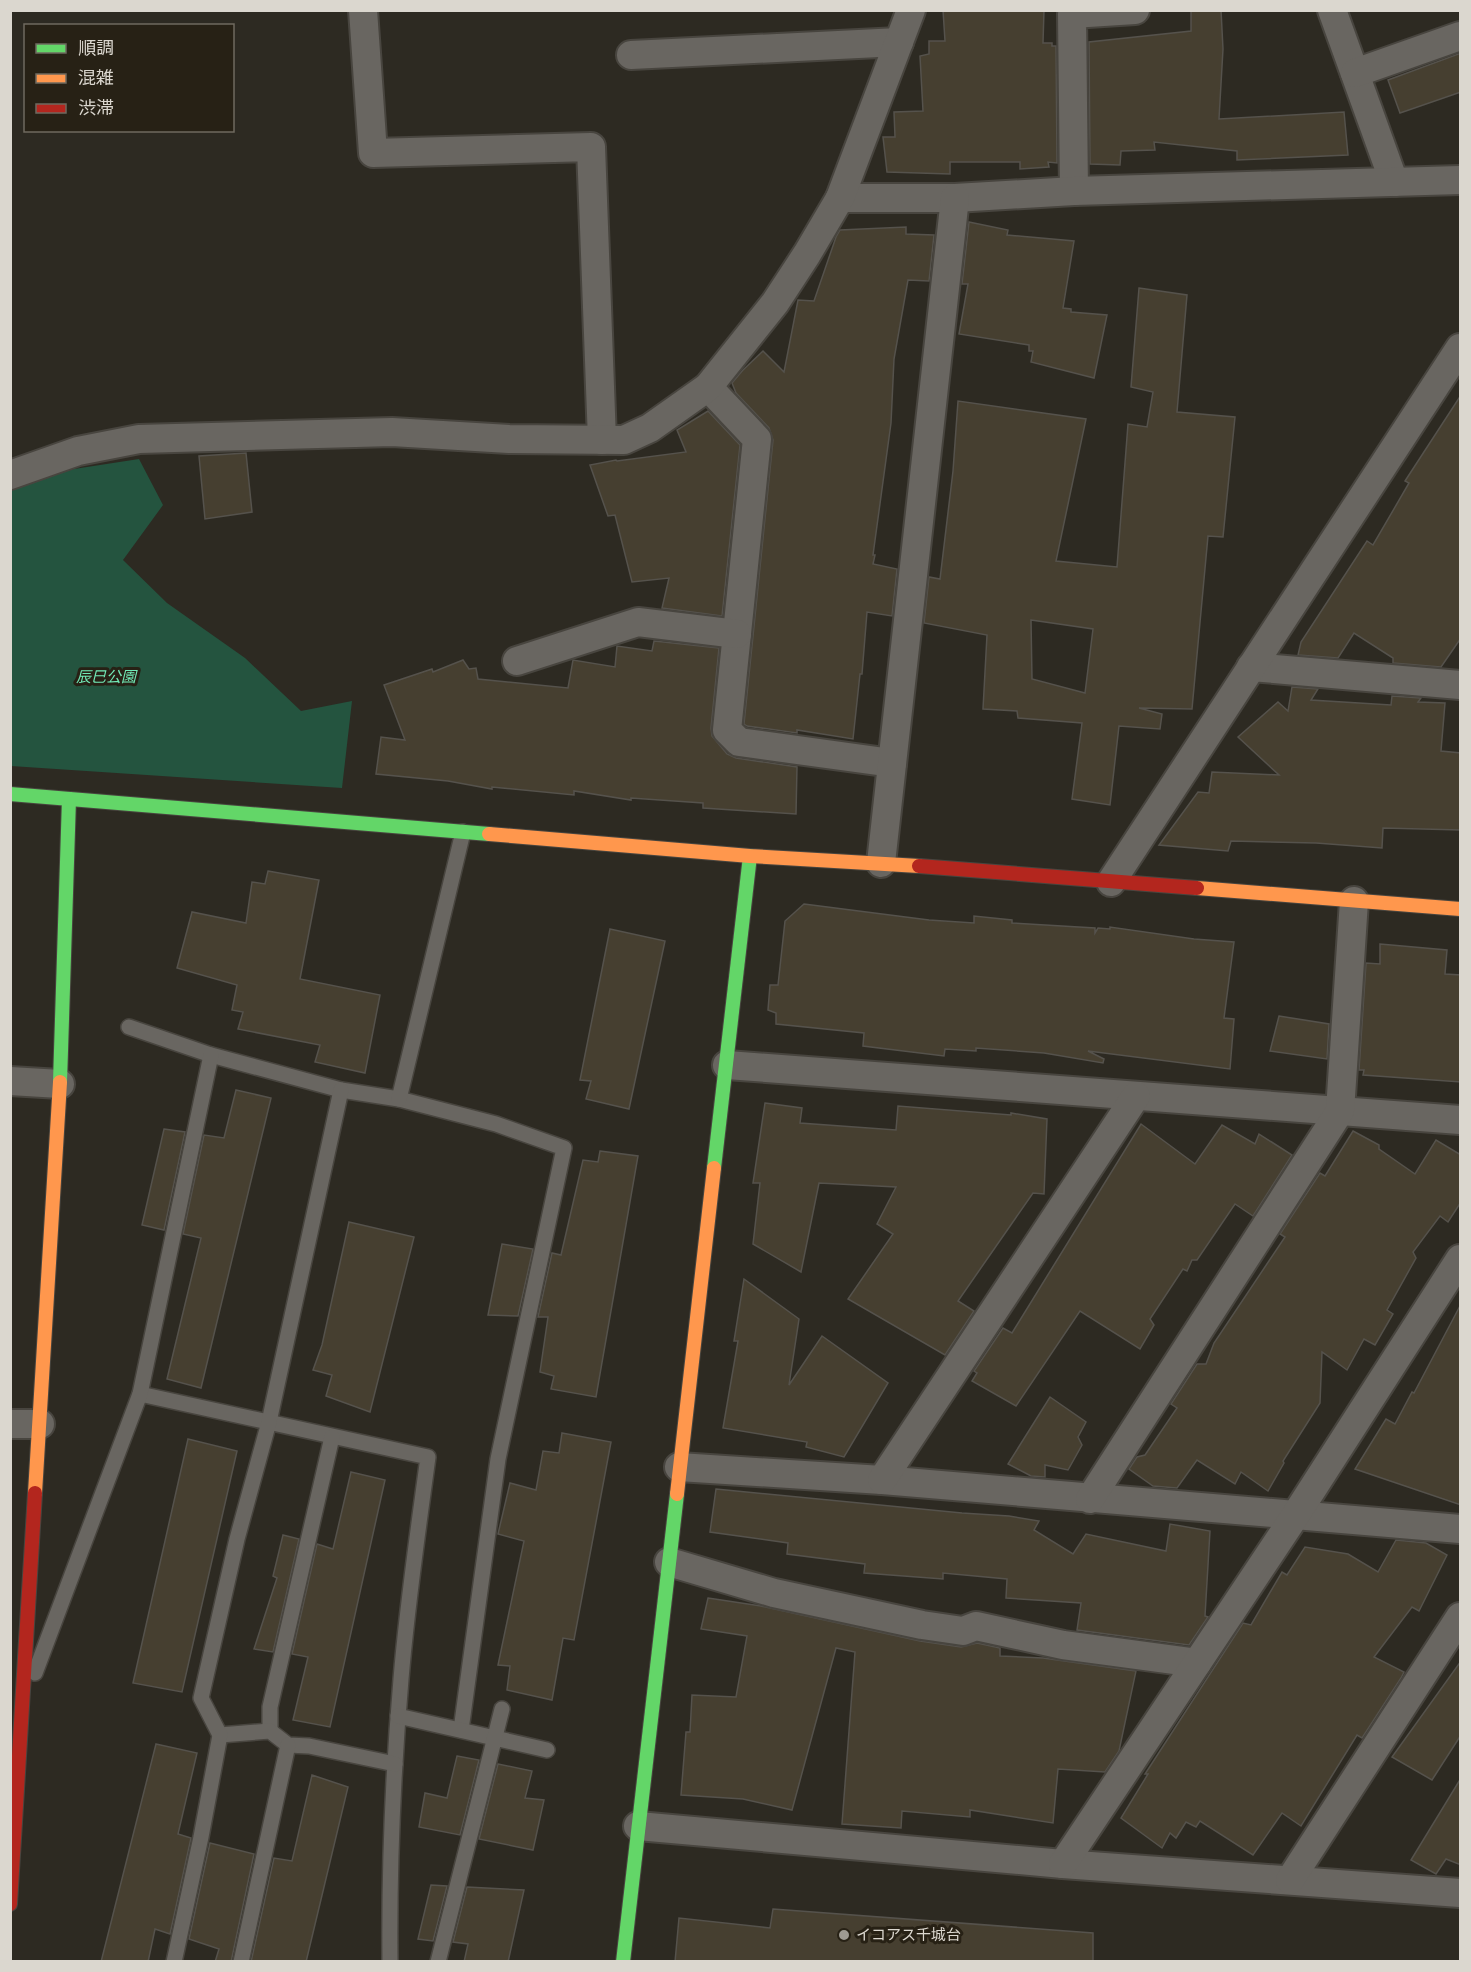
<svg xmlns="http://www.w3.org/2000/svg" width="1471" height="1972" font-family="Georgia,'Noto Sans JP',serif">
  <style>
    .green { fill: #24543f }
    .building { fill: #463f30; stroke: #55524c; stroke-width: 1.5; fill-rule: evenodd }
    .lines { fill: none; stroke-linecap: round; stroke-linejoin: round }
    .lane-casing { stroke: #48453f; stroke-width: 18 }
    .street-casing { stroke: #48453f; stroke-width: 32 }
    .fast-casing { stroke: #48453f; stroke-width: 16 }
    .slow-casing { stroke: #48453f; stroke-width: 16 }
    .jam-casing { stroke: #48453f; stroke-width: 16 }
    .lane { stroke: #696661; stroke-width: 15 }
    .street { stroke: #696661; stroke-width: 28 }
    .fast { stroke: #63d668; stroke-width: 14 }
    .slow { stroke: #ff974d; stroke-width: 14 }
    .jam { stroke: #b3261e; stroke-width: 14 }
    .poi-dot { fill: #9e9a92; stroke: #272115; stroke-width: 2 }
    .labels { text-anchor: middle; stroke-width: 6; stroke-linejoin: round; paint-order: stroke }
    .park-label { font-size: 15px; font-style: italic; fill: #72eab7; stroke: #272115 }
    .poi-label { font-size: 15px; fill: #dbd7cf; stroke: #272115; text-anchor: start }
  </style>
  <rect width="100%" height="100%" fill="#2d2a22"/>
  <polygon class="green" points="139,459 163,505 123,560 167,603 245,658 301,711 352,701 342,788 11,766 10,488 74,469"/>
  <g class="building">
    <polygon points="943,10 1044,10 1043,43 1052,43 1052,46 1056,46 1057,163 1048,162 1049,167 1020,169 1020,162 950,162 950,174 887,172 883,137 895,137 894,112 923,111 920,56 929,54 929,41 945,41"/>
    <polygon points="1191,10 1221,10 1223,49 1219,119 1344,112 1348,155 1237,160 1237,151 1154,142 1155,150 1121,151 1120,165 1090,164 1089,42 1191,31"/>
    <polygon points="1461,53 1461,92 1400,113 1388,80"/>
    <polygon points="969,222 1008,230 1007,235 1074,241 1063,308 1071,309 1071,312 1107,315 1094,378 1031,362 1033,351 1029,351 1029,345 959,334 968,284 962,284"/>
    <polygon points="906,227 906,234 934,235 929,281 908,280 894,359 891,423 873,555 875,555 873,564 897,569 892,616 867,612 862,674 860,674 853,739 797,730 797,733 747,726 744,724 773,440 769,428 736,393 732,383 743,370 763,351 784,372 798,300 814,301 836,237 840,230"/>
    <path d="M1139,288L1187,295L1177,412L1235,417L1223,537L1208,536L1192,709L1139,708L1162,714L1160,729L1119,726L1110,805L1072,799L1082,723L1018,718L1017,711L983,709L987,635L924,623L929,577L940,579L953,471L958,401L1086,419L1056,561L1117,567L1128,424L1147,427L1153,392L1131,387ZM1031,620L1093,629L1085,693L1032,679Z"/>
    <polygon points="1461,395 1461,638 1441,667 1393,663 1393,658 1354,633 1338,658 1298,655 1301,642 1367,541 1373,545 1409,483 1405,481"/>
    <polygon points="708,411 740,445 722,616 662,608 669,578 632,582 615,515 608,516 590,465 616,460 617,461 686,452 677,430"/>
    <polygon points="246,453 252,512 205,519 199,456"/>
    <polygon points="654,641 719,648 711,728 712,736 727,754 736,758 797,767 796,814 703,808 703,803 631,798 631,800 574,791 574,795 492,787 492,789 448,781 376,774 381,737 405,740 384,685 432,669 433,672 463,660 469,669 476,668 478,679 568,688 573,660 615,667 617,646 652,651"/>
    <polygon points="1292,687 1318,689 1311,700 1391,705 1392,696 1421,698 1418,702 1445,703 1441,751 1461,753 1461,830 1383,828 1382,848 1316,843 1231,841 1228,851 1159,845 1198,792 1209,793 1212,772 1279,775 1238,737 1278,702 1288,711"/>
    <polygon points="268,871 319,880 300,979 380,995 365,1073 315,1062 320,1045 238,1029 243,1012 232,1010 237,985 177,968 192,912 246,923 252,882 265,884"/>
    <polygon points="804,904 929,920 974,923 974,916 1012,920 1012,923 1095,928 1095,933 1098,928 1110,929 1110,927 1194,939 1234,942 1224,1018 1234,1019 1230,1069 1088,1051 1104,1059 1103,1063 1044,1053 976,1048 976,1051 945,1049 944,1056 863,1046 864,1033 776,1024 776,1013 768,1010 770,985 778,985 785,921"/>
    <polygon points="610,929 665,941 629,1109 586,1099 591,1081 580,1080"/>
    <polygon points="1380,944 1447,950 1445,974 1461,975 1461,1082 1363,1075 1364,1070 1359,1070 1366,963 1380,964"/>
    <polygon points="1279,1016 1329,1024 1327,1059 1270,1051"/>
    <polygon points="236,1090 271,1098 201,1388 167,1379 201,1238 183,1234 204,1135 224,1138"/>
    <polygon points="765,1103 802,1108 800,1123 896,1130 898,1106 1011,1115 1011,1113 1047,1119 1044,1194 1033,1193 958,1301 974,1311 945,1355 848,1299 893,1234 877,1224 896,1187 819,1183 801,1272 753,1244 760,1183 753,1183"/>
    <polygon points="1141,1124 1195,1164 1222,1125 1255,1144 1259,1134 1292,1155 1253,1216 1235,1204 1197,1260 1192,1260 1187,1271 1183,1269 1150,1319 1154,1325 1140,1349 1080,1311 1016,1406 972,1381 977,1373 974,1371 1003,1328 1012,1333"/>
    <polygon points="164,1129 185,1132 164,1230 142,1225"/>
    <polygon points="1353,1131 1379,1145 1379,1149 1415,1174 1436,1140 1461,1155 1461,1202 1448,1222 1440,1216 1413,1252 1416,1258 1387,1310 1393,1314 1375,1345 1364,1339 1347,1370 1322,1352 1320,1403 1283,1461 1284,1463 1268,1491 1241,1472 1235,1484 1197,1460 1177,1488 1153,1486 1129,1469 1137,1457 1145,1455 1177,1408 1171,1404 1197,1364 1206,1364 1214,1343 1285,1237 1280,1234 1320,1173 1325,1176"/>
    <polygon points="600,1151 638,1156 596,1397 551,1389 554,1376 540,1372 548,1317 538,1317 552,1253 561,1255 583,1160 598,1162"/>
    <polygon points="349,1222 414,1237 370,1412 326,1396 332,1375 313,1370 322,1345"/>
    <polygon points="502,1244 533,1249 518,1316 488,1315"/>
    <polygon points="744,1279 799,1319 789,1385 822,1336 888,1383 844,1457 806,1447 807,1442 723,1428 738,1341 734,1341"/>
    <polygon points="1461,1304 1461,1505 1355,1469 1386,1419 1395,1424 1412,1392 1414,1393"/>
    <polygon points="1050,1397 1086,1422 1078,1437 1082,1445 1068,1470 1045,1465 1045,1477 1031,1476 1008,1464"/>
    <polygon points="562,1433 611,1442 574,1640 563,1638 552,1700 507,1690 510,1666 498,1665 524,1541 498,1534 510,1483 536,1490 543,1451 559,1453"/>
    <polygon points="188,1439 237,1451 182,1692 133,1683"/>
    <polygon points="351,1472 385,1480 330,1727 293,1720 308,1657 292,1654 317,1544 333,1549"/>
    <polygon points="716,1489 962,1513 1009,1516 1039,1521 1034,1530 1073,1554 1086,1534 1166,1551 1170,1524 1210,1531 1205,1616 1208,1617 1189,1645 1077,1630 1081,1603 1006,1598 1007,1579 943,1573 943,1579 864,1573 865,1564 787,1554 788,1543 710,1532"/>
    <polygon points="283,1535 299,1539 273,1652 254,1649 277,1578 273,1576"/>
    <polygon points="1396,1540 1426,1543 1447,1555 1419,1611 1412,1607 1374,1657 1404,1672 1401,1678 1362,1738 1357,1735 1301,1826 1282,1813 1253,1855 1200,1821 1196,1827 1186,1822 1176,1838 1170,1833 1162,1848 1121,1818 1148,1774 1145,1774 1243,1623 1251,1625 1282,1572 1287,1575 1305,1547 1348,1554 1378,1572"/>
    <polygon points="708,1598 761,1606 920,1641 961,1647 977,1643 1000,1648 1000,1656 1043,1658 1136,1671 1119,1751 1105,1772 1058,1769 1053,1823 970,1810 970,1817 902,1811 901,1828 842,1824 855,1652 836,1648 792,1810 743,1799 681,1795 686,1732 690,1732 692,1695 736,1697 747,1636 701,1629"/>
    <polygon points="1461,1661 1461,1735 1432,1780 1392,1757"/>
    <polygon points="156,1744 197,1753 178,1834 191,1838 170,1934 155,1929 148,1962 101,1962"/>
    <polygon points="457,1756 479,1760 460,1835 419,1827 425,1793 447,1798"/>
    <polygon points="498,1764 532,1771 525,1798 544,1800 533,1850 479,1839"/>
    <polygon points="312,1775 348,1787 306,1962 251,1962 274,1858 292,1861"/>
    <polygon points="1461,1778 1461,1865 1446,1859 1436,1874 1411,1860"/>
    <polygon points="210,1843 254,1854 231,1962 215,1962 219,1949 189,1939"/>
    <polygon points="431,1885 447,1886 433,1941 418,1939"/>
    <polygon points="467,1887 524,1890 508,1962 464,1962 468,1944 453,1942"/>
    <polygon points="773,1909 1093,1933 1093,1962 675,1962 679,1918 770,1928"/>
  </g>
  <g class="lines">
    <g class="lane-casing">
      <g id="lane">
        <polyline points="129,1027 211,1055 341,1090 399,1099 496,1124 564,1148 498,1459 461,1730"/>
        <polyline points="399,1099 463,832"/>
        <path d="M140,1394L428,1457C418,1531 407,1605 401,1679C393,1773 389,1867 390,1962"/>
        <polyline points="35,1673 140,1394 211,1055"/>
        <polyline points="398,1716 547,1750"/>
        <polyline points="270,1731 270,1707 332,1437"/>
        <polyline points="220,1735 270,1731 288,1745 309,1746 395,1764"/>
        <polyline points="174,1962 201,1837 220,1735 201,1698 237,1539 269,1422 341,1090"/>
        <polyline points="241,1962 288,1745"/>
        <polyline points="438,1962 502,1709"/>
      </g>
    </g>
    <g class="street-casing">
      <g id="street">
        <polyline points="363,10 373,153 591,147 602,440"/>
        <polyline points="1332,10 1394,182"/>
        <polyline points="631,55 899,42"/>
        <polyline points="1355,73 1460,36"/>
        <polyline points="1074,191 1072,14 1135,10"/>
        <polyline points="840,198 955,198 1074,191 1460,180"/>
        <polyline points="708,387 757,439 727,730 739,742 892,763"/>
        <polyline points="10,475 78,451 139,439 392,432 509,439 624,440 650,428 708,387 775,303 807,254 840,198 911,10"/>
        <polyline points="517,661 638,622 737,634"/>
        <polyline points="1251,667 1460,685"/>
        <polyline points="881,863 955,198"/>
        <polyline points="1111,882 1460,348"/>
        <polyline points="727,1065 1460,1120"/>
        <polyline points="10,1081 60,1084"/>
        <polyline points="10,1424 40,1424"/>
        <polyline points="679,1467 882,1480 1460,1529"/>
        <polyline points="882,1480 1136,1096"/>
        <polyline points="1090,1499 1340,1111 1354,901"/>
        <polyline points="669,1562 774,1593 922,1625 963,1631 976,1626 1063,1645 1197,1663"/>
        <polyline points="638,1826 1063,1864 1460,1893"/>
        <polyline points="1063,1864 1295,1516 1460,1259"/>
        <polyline points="1290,1880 1460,1617"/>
      </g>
    </g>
    <g class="fast-casing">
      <g id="fast">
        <polyline points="10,794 489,834"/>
        <polyline points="60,1082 69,799"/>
        <polyline points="714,1168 750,856"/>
        <polyline points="623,1962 677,1494"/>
      </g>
    </g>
    <g class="slow-casing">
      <g id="slow">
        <polyline points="489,834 750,856 919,866"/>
        <polyline points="1197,888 1460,909"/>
        <polyline points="35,1493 60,1082"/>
        <polyline points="677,1494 714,1168"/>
      </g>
    </g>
    <g class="jam-casing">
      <g id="jam">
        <polyline points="919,866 1197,888"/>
        <polyline points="10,1904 35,1493"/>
      </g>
    </g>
    <use href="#lane" class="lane"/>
    <use href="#street" class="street"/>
    <use href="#fast" class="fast"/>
    <use href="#slow" class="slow"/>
    <use href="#jam" class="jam"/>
  </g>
  <circle class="poi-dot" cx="844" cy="1935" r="6"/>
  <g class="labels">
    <g class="park-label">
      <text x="106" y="682">辰巳公園</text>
    </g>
    <g class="poi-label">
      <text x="856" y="1940">イコアス千城台</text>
    </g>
  </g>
  <rect width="1471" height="1972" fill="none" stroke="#dbd7cf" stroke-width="24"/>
  <rect x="24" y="24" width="210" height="108" fill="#272115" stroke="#6f6a5f" stroke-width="1.5"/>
  <rect x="36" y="44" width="30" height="9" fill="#63d668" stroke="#6f6a5f" stroke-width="1.5"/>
  <text x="78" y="54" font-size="18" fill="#dbd7cf">順調</text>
  <rect x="36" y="74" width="30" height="9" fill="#ff974d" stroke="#6f6a5f" stroke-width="1.5"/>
  <text x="78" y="84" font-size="18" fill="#dbd7cf">混雑</text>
  <rect x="36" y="104" width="30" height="9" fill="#b3261e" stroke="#6f6a5f" stroke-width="1.5"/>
  <text x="78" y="114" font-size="18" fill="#dbd7cf">渋滞</text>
</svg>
